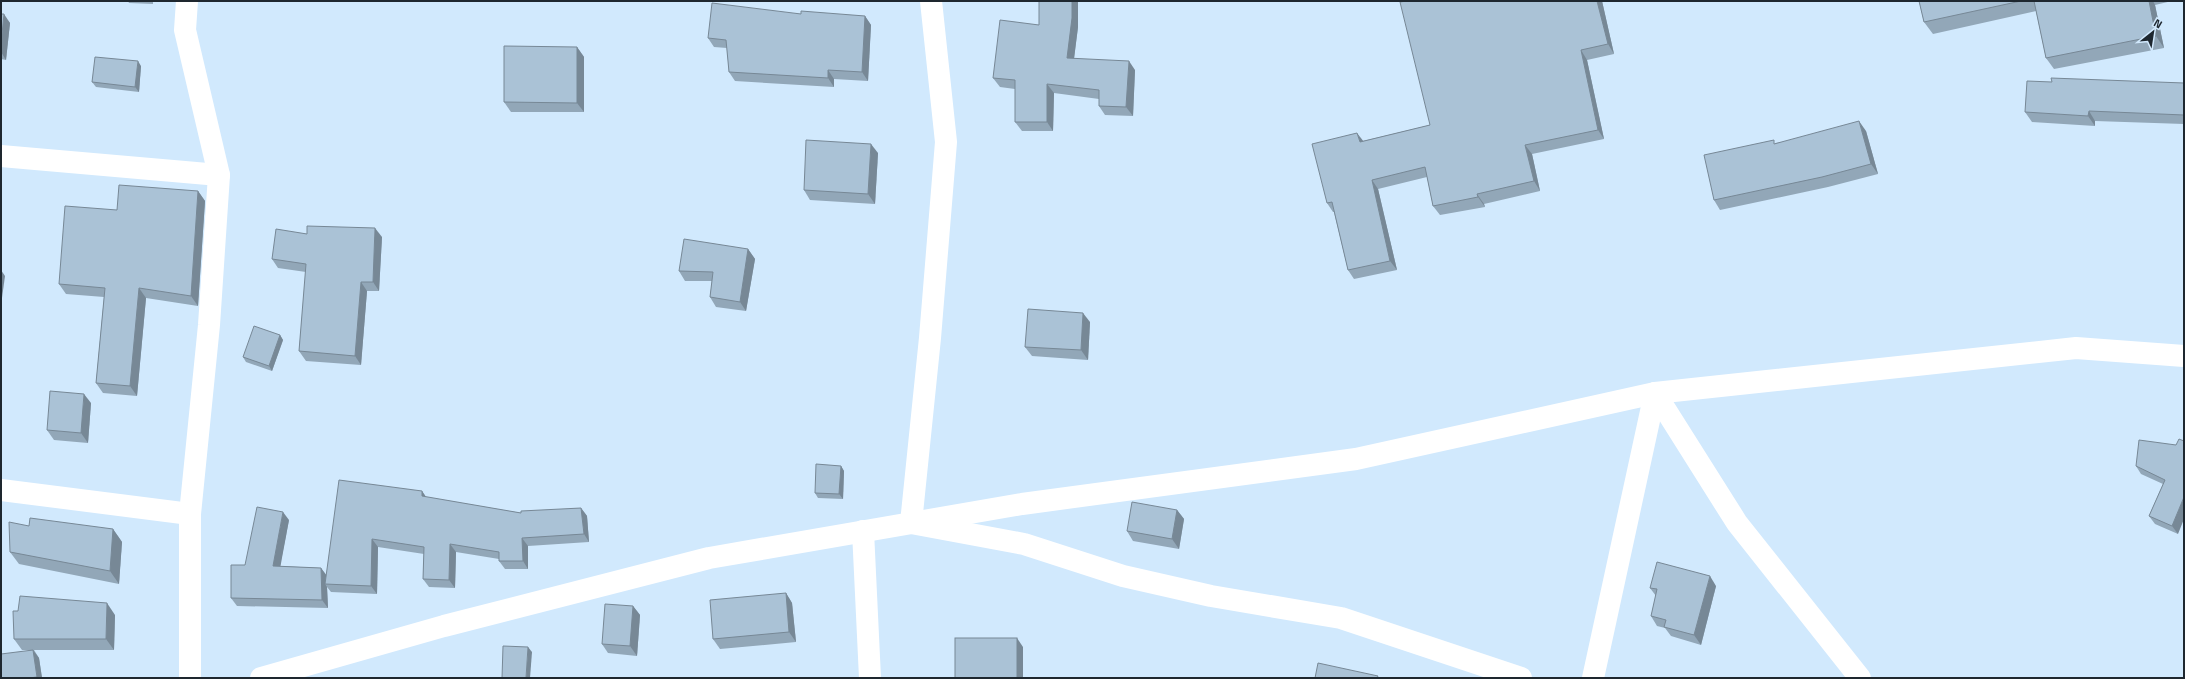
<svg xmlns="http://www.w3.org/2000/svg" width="2185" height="679" font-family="'Titillium Web',sans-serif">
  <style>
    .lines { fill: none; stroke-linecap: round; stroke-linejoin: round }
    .minor { stroke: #fff; stroke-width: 22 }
    .wall { fill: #92a7b8 }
    .shaded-wall { fill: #778896 }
    .building { fill: #aac2d6; stroke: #778896 }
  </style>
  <rect width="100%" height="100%" fill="#d1e9fd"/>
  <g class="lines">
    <g class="minor">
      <polyline points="187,1 185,30 219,175 209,325 190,514 190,678"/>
      <polyline points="931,1 946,142 930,338 911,523 1024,544 1123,576 1211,596 1341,618 1521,678"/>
      <polyline points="1,156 219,175"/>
      <polyline points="1655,393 1737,523 1860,678"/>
      <polyline points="1,490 190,514"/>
      <polyline points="863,531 870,678"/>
      <polyline points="261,678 444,626 709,558 1022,504 1356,459 1655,393 2076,348 2184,356"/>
      <polyline points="1593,678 1655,393"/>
    </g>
  </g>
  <g class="wall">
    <polygon points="128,1 153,1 153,4 129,3"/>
    <polygon points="1039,1 1078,1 1078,27 1074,58 1135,70 1133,116 1105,115 1099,106 1099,99 1054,93 1053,131 1022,131 1015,122 1015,89 1000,87 993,78 1039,25"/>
    <polygon points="1602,1 1614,54 1587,60 1604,139 1532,154 1540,191 1484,204 1485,207 1440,215 1433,206 1427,177 1378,189 1397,270 1354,279 1348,270 1334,212 1333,212 1327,203 1363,141 1430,125"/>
    <polygon points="1919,1 2172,1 2155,5 2164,48 2054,69 2046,58 2036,11 1933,34 1924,22"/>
    <polygon points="1,14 10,23 6,60 1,59"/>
    <polygon points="801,14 865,16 871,25 868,81 834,79 834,87 735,81 729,72 727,48 714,47 708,38"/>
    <polygon points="577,47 584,57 584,112 511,112 504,102"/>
    <polygon points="141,66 139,92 96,87 92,82"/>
    <polygon points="2052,82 2184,83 2184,124 2095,121 2095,126 2032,122 2025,112"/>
    <polygon points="1866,131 1878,174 1828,187 1720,210 1714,200 1776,143"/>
    <polygon points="878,153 875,204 810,200 804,190"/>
    <polygon points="198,191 205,201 198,306 146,298 137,396 103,393 96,383 104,297 66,294 59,284 117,210"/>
    <polygon points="307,234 382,237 379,291 367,291 361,365 306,361 299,351 306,272 278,268 272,259"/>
    <polygon points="748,249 755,259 746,311 716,307 710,297 712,281 685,281 679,271"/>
    <polygon points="1090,322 1088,360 1032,356 1025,347"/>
    <polygon points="280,335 283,340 272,371 246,362 243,357"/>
    <polygon points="91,403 88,443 54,440 47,430"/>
    <polygon points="2176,445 2178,534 2155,524 2149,516 2163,484 2141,474 2136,466"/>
    <polygon points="841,466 844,471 843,499 818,498 815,493"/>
    <polygon points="422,491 426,497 521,513 581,508 587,516 589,542 528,546 528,569 505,569 499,561 499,559 456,552 455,588 429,587 423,579 424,554 378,547 377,594 331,592 327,587 328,608 237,606 231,598 245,565 289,520 280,566 321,568 326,575"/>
    <polygon points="1177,510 1184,519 1179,549 1133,541 1127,531"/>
    <polygon points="29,526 113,529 122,542 119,584 19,564 10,552"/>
    <polygon points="1716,586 1701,645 1671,636 1665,628 1657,626 1651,616 1656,596 1650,588"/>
    <polygon points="786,593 792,603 796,642 720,649 713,639"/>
    <polygon points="633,606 640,615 637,656 608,653 602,644"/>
    <polygon points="115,615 114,650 34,650 39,658 42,678 1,678 30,650 22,650 14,639"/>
  </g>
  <g class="shaded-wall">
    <polygon points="1072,1 1078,1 1078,27 1073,67 1067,58"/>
    <polygon points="1597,1 1602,1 1614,54 1608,44"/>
    <polygon points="2149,1 2153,1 2155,5 2164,48 2156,36"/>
    <polygon points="4,14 10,23 6,60 1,52 1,44"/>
    <polygon points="865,16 871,25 868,81 862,72"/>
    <polygon points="577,47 584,57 584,112 577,103"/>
    <polygon points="1581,50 1587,60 1604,139 1598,130"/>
    <polygon points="138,61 141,66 139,92 135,87"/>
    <polygon points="1129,61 1135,70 1133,116 1126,107"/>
    <polygon points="828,70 834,79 834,87 828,78"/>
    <polygon points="1047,84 1054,93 1053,131 1047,122"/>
    <polygon points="2089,111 2095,121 2095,126 2088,116"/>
    <polygon points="1859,121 1866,131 1878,174 1871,164"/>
    <polygon points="1357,133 1364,142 1360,142"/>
    <polygon points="871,144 878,153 875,204 868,194"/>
    <polygon points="1525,145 1532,154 1540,191 1534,181"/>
    <polygon points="1372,180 1378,189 1397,270 1390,261"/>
    <polygon points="198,191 205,201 198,306 191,296"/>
    <polygon points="1477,194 1484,204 1485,207 1478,197"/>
    <polygon points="375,228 382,237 379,291 373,282"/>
    <polygon points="748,249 755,259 746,311 740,302"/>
    <polygon points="1,270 5,276 1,305"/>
    <polygon points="361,282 367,291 361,365 355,356"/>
    <polygon points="139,288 146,298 137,396 130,386"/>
    <polygon points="1083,313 1090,322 1088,360 1081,350"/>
    <polygon points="280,335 283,340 272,371 269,366"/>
    <polygon points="84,394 91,403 88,443 81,433"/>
    <polygon points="841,466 844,471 843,499 839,494"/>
    <polygon points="422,491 428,500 422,496"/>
    <polygon points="2184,497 2184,519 2178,534 2172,526"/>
    <polygon points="581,508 587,516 589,542 584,534"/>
    <polygon points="1177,510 1184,519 1179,549 1172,539"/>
    <polygon points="283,512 289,520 279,574 273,566"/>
    <polygon points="113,529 122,542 119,584 110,571"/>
    <polygon points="522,538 528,546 528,569 523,561"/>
    <polygon points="372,539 378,547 377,594 371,586"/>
    <polygon points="450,544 456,552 455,588 449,580"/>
    <polygon points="321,568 327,576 325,584 327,587 328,608 322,600"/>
    <polygon points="1710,576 1716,586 1701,645 1694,635"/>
    <polygon points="786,593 792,603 796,642 789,632"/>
    <polygon points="107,603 115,615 114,650 106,639"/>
    <polygon points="633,606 640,615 637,656 630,646"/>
    <polygon points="1017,638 1023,647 1023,678 1017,678"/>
    <polygon points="528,647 532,652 530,678 526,678"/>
    <polygon points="33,650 39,658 42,678 38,678 37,677"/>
  </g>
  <g class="building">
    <polygon points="1039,1 1072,1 1072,18 1067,58 1129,61 1126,107 1099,106 1099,90 1047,84 1047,122 1015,122 1015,80 993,78 1000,20 1039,25"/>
    <polygon points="1406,1 1597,1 1608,44 1581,50 1598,130 1525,145 1534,181 1477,194 1478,197 1433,206 1425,167 1372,180 1390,261 1348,270 1332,202 1327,203 1312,144 1357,133 1360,142 1430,125 1400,2"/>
    <polygon points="1919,1 2021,1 1924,22"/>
    <polygon points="2034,1 2149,1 2156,36 2046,58"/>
    <polygon points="712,3 801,14 801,11 865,16 862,72 828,70 828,78 729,72 726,40 708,38"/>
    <polygon points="1,14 4,14 1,44"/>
    <polygon points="504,46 577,47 577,103 504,102"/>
    <polygon points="95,57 138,61 135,87 92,82"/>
    <polygon points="2051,78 2184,83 2184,115 2089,111 2088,116 2025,112 2027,81 2052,82"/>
    <polygon points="1859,121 1871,164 1822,177 1714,200 1704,155 1774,140 1774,144"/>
    <polygon points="806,140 871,144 868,194 804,190"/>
    <polygon points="119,185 198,191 191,296 139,288 130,386 96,383 105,288 59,284 65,206 117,210"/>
    <polygon points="307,226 375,228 373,282 361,282 355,356 299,351 306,264 272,259 276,229 307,234"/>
    <polygon points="684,239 748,249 740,302 710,297 713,272 679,271"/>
    <polygon points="1028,309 1083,313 1081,350 1025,347"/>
    <polygon points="254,326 280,335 269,366 243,357"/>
    <polygon points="50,391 84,394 81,433 47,430"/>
    <polygon points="2179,439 2184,441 2184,497 2172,526 2149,516 2165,480 2136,466 2139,440 2176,445"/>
    <polygon points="816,464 841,466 839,494 815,493"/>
    <polygon points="339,480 422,491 422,496 521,513 521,511 581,508 584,534 522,538 523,561 499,561 499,552 450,544 449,580 423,579 424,547 372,539 371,586 325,584"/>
    <polygon points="1132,502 1177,510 1172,539 1127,531"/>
    <polygon points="257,507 283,512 273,566 321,568 322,600 231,598 231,565 245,565"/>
    <polygon points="30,518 113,529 110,571 10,552 9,522 29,526"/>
    <polygon points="1657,562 1710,576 1694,635 1664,627 1666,620 1651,616 1657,589 1650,588"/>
    <polygon points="786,593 789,632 713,639 710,600"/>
    <polygon points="20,596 107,603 106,639 14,639 13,611 18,611"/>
    <polygon points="605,604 633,606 630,646 602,644"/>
    <rect x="955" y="638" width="62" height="40"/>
    <polygon points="503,646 528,647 526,678 502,678"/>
    <polygon points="33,650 37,677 29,678 1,678 1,654"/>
    <polygon points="1318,663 1378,676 1377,678 1315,678"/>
  </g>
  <rect width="2185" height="679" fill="none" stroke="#1e272f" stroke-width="4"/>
  <g transform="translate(2153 32) rotate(30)" stroke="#d1e9fd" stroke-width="3" paint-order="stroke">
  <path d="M0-3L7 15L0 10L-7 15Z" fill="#1e272f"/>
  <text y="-6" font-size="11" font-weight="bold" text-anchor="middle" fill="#1e272f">N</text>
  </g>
</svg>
